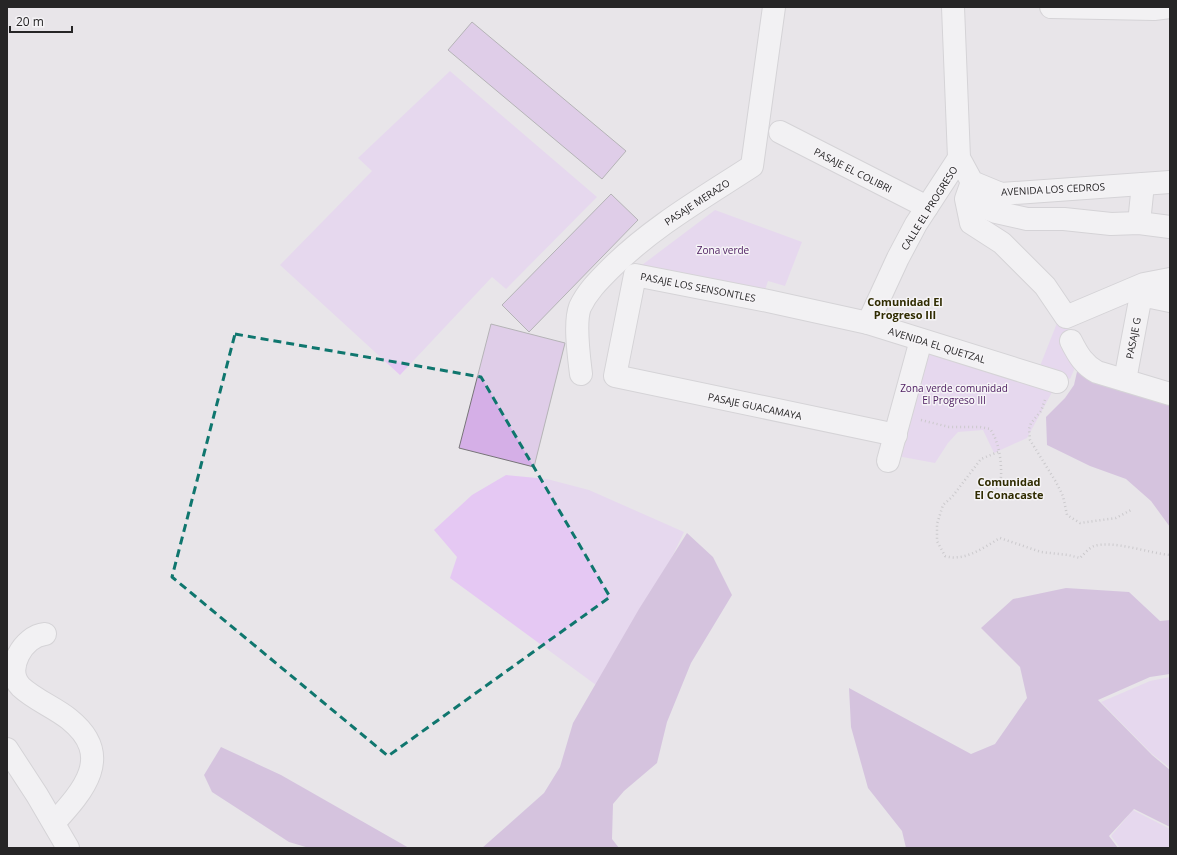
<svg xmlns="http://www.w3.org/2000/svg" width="1177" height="855" font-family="'Open Sans',sans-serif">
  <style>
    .green { fill: #e5c8f3 }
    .forest { fill: #bf9ad1 }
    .building { fill: #d5afe7; stroke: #777578 }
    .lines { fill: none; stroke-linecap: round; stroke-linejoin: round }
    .minor-casing { stroke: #bfbdc0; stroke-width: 24 }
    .path { stroke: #a9a6a9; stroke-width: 2.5; stroke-dasharray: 1 3; stroke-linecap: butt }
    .minor { stroke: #fff; stroke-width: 22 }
    .marked { fill: none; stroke: #0f766e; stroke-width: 3; stroke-dasharray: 8 5; stroke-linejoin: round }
    .labels { text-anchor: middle; stroke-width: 3; stroke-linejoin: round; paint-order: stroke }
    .street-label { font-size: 10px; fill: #262526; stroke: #f5f3f6 }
    .park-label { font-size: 10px; fill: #4f2062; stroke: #f5f3f6 }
    .neighbourhood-label { font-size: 11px; font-weight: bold; fill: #302c01; stroke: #f5f3f6 }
  </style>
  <rect width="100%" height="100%" fill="#e8e5e9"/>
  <g class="green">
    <polygon points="450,71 597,197 506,289 492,277 400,375 280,265 372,171 358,158"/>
    <polygon points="715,210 802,242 785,286 768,281 764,293 638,268"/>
    <polygon points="1057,323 1063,325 1064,329 1068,329 1074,370 1070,379 1040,366"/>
    <polygon points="925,353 1056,385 1027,438 994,453 983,430 958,432 948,443 935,463 897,456"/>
    <polygon points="506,475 547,479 589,490 684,532 672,557 596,685 450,578 457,557 434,530 472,495"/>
    <polygon points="1170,677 1170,768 1152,754 1101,702 1150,681"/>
    <polygon points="1133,810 1170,829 1170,848 1120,848 1111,836"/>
  </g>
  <g class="forest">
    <polygon points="1079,363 1170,401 1170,527 1151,501 1126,479 1090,466 1047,445 1046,417 1065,398 1074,385"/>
    <polygon points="687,533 713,557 732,595 691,663 667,722 657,763 624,791 613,804 612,839 619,848 482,848 544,793 560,767 573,723 639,609"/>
    <polygon points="1066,588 1129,592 1160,621 1170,620 1170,674 1150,677 1098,700 1152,755 1170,770 1170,827 1134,809 1109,836 1118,848 906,848 902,831 868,788 851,727 849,688 971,754 995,744 1027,698 1020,667 981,628 1013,599"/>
    <polygon points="221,747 281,775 409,848 309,848 289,842 212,792 204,775"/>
  </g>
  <g class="building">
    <polygon points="472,22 626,151 602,179 448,50"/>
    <polygon points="611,194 638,220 529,332 502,305"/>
    <polygon points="491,324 565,343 534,467 459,448"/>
  </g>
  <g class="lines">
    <g class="minor-casing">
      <g id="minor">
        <polyline points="953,7 959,158 972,182 1001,194 1170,182"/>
        <polyline points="1051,7 1154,9 1170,7"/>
        <polyline points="780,132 927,207"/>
        <polyline points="972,182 966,199 971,223 1002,243 1045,286 1066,317 1144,284 1170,279"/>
        <polyline points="967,200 996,212 1027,219 1064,219 1111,224 1139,223 1170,227"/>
        <polyline points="1139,223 1143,184"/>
        <polyline points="868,323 898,258 916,224 959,158"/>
        <path d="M1071,341C1078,355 1084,365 1097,372L1170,394"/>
        <path d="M581,374C579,357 574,323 580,307C587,292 598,281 610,269C652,227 703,198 752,166L774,7"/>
        <polyline points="1125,380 1141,295 1170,301"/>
        <polyline points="896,435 615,376 635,275 768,301 868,323 1057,382"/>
        <polyline points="888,461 921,340"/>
        <path d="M45,634C23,636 4,670 21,687C35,700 54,707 69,719C115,756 83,791 54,823"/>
        <polyline points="7,749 37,795 68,848"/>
      </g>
    </g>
    <g class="path">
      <polyline points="1045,400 1041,411 1031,423 1029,429 1030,440 1056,482 1063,496 1067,515 1080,523 1116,518 1131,510"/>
      <path d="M921,420L949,427H980L990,429C1000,442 1003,469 1000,485L990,493"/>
      <path d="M998,452L981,459L952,497L943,505L937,524V541L945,556C964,562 983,548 1000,538L1041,552L1068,555L1080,558C1084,554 1089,548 1094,546C1114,540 1148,553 1170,555"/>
    </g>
    <use href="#minor" class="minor"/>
  </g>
  <path d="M0 0H1177V855H0ZM235,334L481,377L610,597L388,756L172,577Z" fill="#e8e5e9" fill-opacity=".55" fill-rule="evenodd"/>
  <path class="marked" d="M235,334L481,377L610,597L388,756L172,577Z"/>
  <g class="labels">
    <g class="street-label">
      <text transform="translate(853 170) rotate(27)" y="4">PASAJE EL COLIBRI</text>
      <text transform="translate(1053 189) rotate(-3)" y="4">AVENIDA LOS CEDROS</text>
      <text transform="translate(697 202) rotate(-33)" y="4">PASAJE MERAZO</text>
      <text transform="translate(929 208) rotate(-58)" y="4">CALLE EL PROGRESO</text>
      <text transform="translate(698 287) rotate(11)" y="4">PASAJE LOS SENSONTLES</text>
      <text transform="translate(1133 338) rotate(-79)" y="4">PASAJE G</text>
      <text transform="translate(937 345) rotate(17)" y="4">AVENIDA EL QUETZAL</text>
      <text transform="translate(755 406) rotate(12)" y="4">PASAJE GUACAMAYA</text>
    </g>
    <g class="park-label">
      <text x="723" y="254">Zona verde</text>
      <text x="954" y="392">Zona verde comunidad<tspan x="954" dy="12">El Progreso III</tspan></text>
    </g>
    <g class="neighbourhood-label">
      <text x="905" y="306">Comunidad El<tspan x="905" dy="13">Progreso III</tspan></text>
      <text x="1009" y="486">Comunidad<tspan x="1009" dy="13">El Conacaste</tspan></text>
    </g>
  </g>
  <rect width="1177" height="855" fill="none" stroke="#262526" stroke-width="16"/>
  <path d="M10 26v6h62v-6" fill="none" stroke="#262526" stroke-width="2"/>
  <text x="16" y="26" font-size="12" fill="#262526" stroke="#f5f3f6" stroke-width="3" paint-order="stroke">20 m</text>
</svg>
